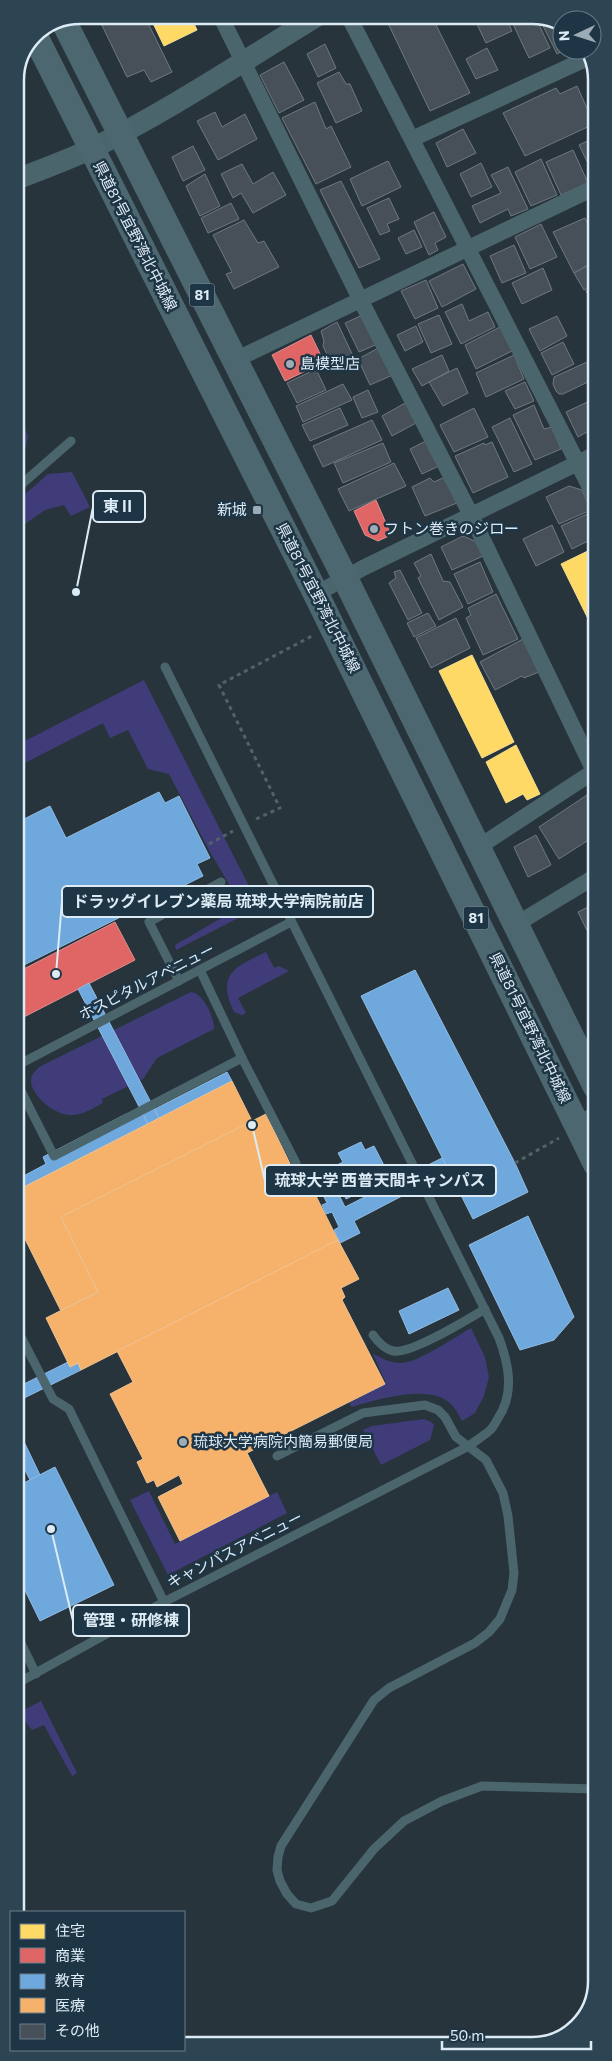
<svg xmlns="http://www.w3.org/2000/svg" width="612" height="2061" font-family="Commissioner,'Noto Sans JP',sans-serif">
  <style>
    .green { fill: #403c79 }
    .homes { fill: #ffd966; stroke: #f5de91 }
    .shops { fill: #e06666; stroke: #df8e91 }
    .schools { fill: #6fa8dc; stroke: #90bce4 }
    .health { fill: #f6b26b; stroke: #eec394 }
    .building { fill: #475058; stroke: #6f7880 }
    .lines { fill: none; stroke-linecap: round; stroke-linejoin: round }
    .path { stroke: #50636a; stroke-width: 3; stroke-dasharray: 4 4; stroke-linecap: butt }
    .service { stroke: #4b656c; stroke-width: 9 }
    .minor { stroke: #4b656c; stroke-width: 16 }
    .tertiary { stroke: #4b656c; stroke-width: 21 }
    .primary { stroke: #4c676f; stroke-width: 26 }
    .poi-dot { fill: #9dabb4; stroke: #1e3545; stroke-width: 2 }
    .labels { text-anchor: middle; stroke-width: 5; stroke-linejoin: round; paint-order: stroke }
    .shield { fill: #1e3545; stroke: #a4b4c0; stroke-width: 1 }
    .shield-label { font-size: 14px; font-weight: bold; fill: #ddebf5 }
    .street-label { font-size: 15px; fill: #ddebf5; stroke: #1e3545 }
    .poi-label { font-size: 15px; fill: #ddebf5; stroke: #1e3545; text-anchor: start }
    .rim { fill: none; stroke: #ddebf5; stroke-width: 2.5 }
    .leader { fill: none; stroke: #ddebf5; stroke-width: 2 }
    .callout-dot { fill: #ddebf5; stroke: #1e3545; stroke-width: 2 }
    .callout { fill: #1e3545; stroke: #ddebf5; stroke-width: 2 }
    .callout-label { font-size: 16px; text-anchor: middle; font-weight: bold; fill: #ddebf5 }
  </style>
  <rect width="100%" height="100%" fill="#27343c"/>
  <g class="green">
    <polygon points="15,396 28,437 24,454 15,462"/>
    <polygon points="72,472 90,507 71,516 64,505 45,510 15,531 15,503 48,474"/>
    <polygon points="144,680 253,894 246,914 176,950 175,945 242,906 210,852 169,774 148,769 128,730 110,738 103,723 15,768 15,746"/>
    <path d="M266,952L274,968L279,966L289,971L238,998L246,1013L242,1015L234,1012C216,974 235,967 266,952Z"/>
    <path d="M191,992C204,994 214,1017 214,1029L157,1058L143,1079L102,1099L103,1103C93,1108 82,1116 70,1115C55,1115 31,1096 31,1080C31,1074 36,1071 39,1067Z"/>
    <path d="M471,1328L485,1357L489,1377L484,1396L475,1413L462,1421C457,1410 449,1399 437,1396C414,1389 374,1400 352,1407L349,1403L386,1383L373,1354C382,1358 392,1364 402,1363C419,1362 455,1337 471,1328Z"/>
    <polygon points="424,1419 431,1422 434,1425 430,1440 381,1465 363,1430 372,1426"/>
    <polygon points="149,1491 175,1544 277,1492 287,1513 168,1575 130,1500"/>
    <polygon points="41,1701 77,1773 72,1776 44,1725 32,1730 25,1721 16,1727 16,1714"/>
  </g>
  <g class="homes">
    <polygon points="149,15 190,15 197,30 164,46"/>
    <polygon points="596,547 596,635 561,564"/>
    <polygon points="472,655 514,742 482,758 439,671"/>
    <polygon points="516,745 540,794 527,800 523,794 506,803 486,762"/>
  </g>
  <g class="shops">
    <polygon points="311,335 324,362 285,381 272,355"/>
    <polygon points="376,500 391,535 378,541 365,535 354,511"/>
    <polygon points="115,922 135,960 18,1020 16,1015 16,973"/>
  </g>
  <g class="schools">
    <polygon points="159,792 165,803 179,796 210,858 197,864 203,876 16,969 16,823 50,806 66,838"/>
    <polygon points="415,970 515,1163 528,1192 473,1219 361,996"/>
    <polygon points="89,983 159,1118 148,1124 78,989"/>
    <polygon points="227,1072 232,1081 159,1118 155,1109"/>
    <polygon points="126,1114 143,1114 148,1124 16,1191 16,1180 46,1164 43,1157"/>
    <polygon points="361,1142 365,1150 374,1146 390,1177 346,1199 331,1168 343,1162 338,1153"/>
    <polygon points="442,1158 450,1171 354,1221 360,1233 340,1243 334,1230 339,1227 332,1212 326,1214 322,1205 327,1203 320,1189 337,1181 342,1191 338,1193 345,1207"/>
    <polygon points="528,1216 574,1317 554,1340 520,1350 469,1245"/>
    <polygon points="448,1288 459,1310 409,1334 399,1311"/>
    <polygon points="68,1362 70,1367 78,1363 81,1370 16,1402 16,1388"/>
    <polygon points="16,1425 40,1475 30,1480 16,1452"/>
    <polygon points="55,1467 114,1585 40,1621 16,1572 16,1487"/>
  </g>
  <g class="health">
    <polygon points="232,1081 252,1121 61,1217 98,1292 61,1311 16,1221 16,1191"/>
    <polygon points="266,1114 296,1176 304,1172 338,1240 81,1370 78,1363 70,1367 46,1318 98,1292 61,1217"/>
    <polygon points="338,1240 359,1279 341,1288 345,1297 342,1300 385,1384 247,1453 269,1496 180,1541 158,1497 183,1484 179,1475 157,1487 154,1480 147,1483 137,1462 143,1459 110,1394 133,1382 117,1351"/>
  </g>
  <g class="building">
    <polygon points="97,15 144,15 172,72 151,82 144,70 127,77"/>
    <polygon points="392,15 431,15 470,93 430,111 386,19"/>
    <polygon points="475,15 505,15 512,31 486,43 473,16"/>
    <polygon points="531,16 535,16 550,48 529,58 513,24"/>
    <polygon points="538,16 562,25 562,50 564,50 557,54"/>
    <polygon points="325,44 336,68 318,77 307,54"/>
    <polygon points="487,48 498,70 476,79 466,59"/>
    <polygon points="284,62 304,100 279,113 260,75"/>
    <polygon points="339,72 346,84 350,84 362,111 336,123 317,83"/>
    <polygon points="577,86 594,124 525,156 503,113 556,88 560,94"/>
    <polygon points="315,102 326,129 331,126 351,167 316,184 282,118"/>
    <polygon points="215,112 222,127 245,114 257,139 218,160 197,121"/>
    <polygon points="463,129 476,153 447,167 436,143"/>
    <polygon points="596,137 596,180 579,145"/>
    <polygon points="193,146 205,170 183,181 172,157"/>
    <polygon points="573,150 588,183 561,195 546,162"/>
    <polygon points="541,159 557,195 531,206 515,172"/>
    <polygon points="388,161 401,187 362,206 350,179"/>
    <polygon points="481,163 492,187 471,197 460,174"/>
    <polygon points="242,164 253,184 273,172 286,195 253,213 241,193 233,198 221,174"/>
    <polygon points="508,167 528,209 511,216 508,209 480,223 472,206 501,193 491,175"/>
    <polygon points="205,174 220,206 200,216 186,186"/>
    <polygon points="341,181 380,259 359,268 320,190"/>
    <polygon points="389,198 399,219 387,224 390,231 380,235 367,208"/>
    <polygon points="231,203 239,219 208,233 201,218"/>
    <polygon points="434,212 446,237 435,243 438,250 429,255 414,222"/>
    <polygon points="585,218 594,237 589,241 596,254 596,261 574,273 553,232"/>
    <polygon points="244,220 258,243 264,241 279,267 234,289 226,274 232,272 213,235"/>
    <polygon points="541,224 557,257 530,269 515,237"/>
    <polygon points="414,230 422,247 406,254 398,238"/>
    <polygon points="514,245 526,273 502,283 490,256"/>
    <polygon points="596,261 596,284 584,290 574,273"/>
    <polygon points="463,264 476,289 442,307 429,281"/>
    <polygon points="543,268 552,290 522,304 512,283"/>
    <polygon points="426,280 438,308 415,319 401,291"/>
    <polygon points="596,286 596,311 586,291"/>
    <polygon points="462,304 469,321 488,312 495,327 461,344 445,312"/>
    <polygon points="367,313 380,343 359,352 345,323"/>
    <polygon points="439,315 452,344 431,353 418,324"/>
    <polygon points="557,316 567,336 540,351 529,329"/>
    <polygon points="337,322 354,358 333,367 323,346 324,341 321,331"/>
    <polygon points="416,326 423,342 405,351 397,335"/>
    <polygon points="502,326 512,351 476,369 465,345"/>
    <polygon points="563,342 574,364 552,375 541,353"/>
    <polygon points="382,346 395,374 370,385 358,359"/>
    <polygon points="442,355 449,371 422,386 412,369"/>
    <polygon points="514,355 524,379 486,397 476,373"/>
    <polygon points="596,358 596,378 563,394 559,394 556,391 553,384 554,377"/>
    <polygon points="457,368 468,393 443,406 429,382"/>
    <polygon points="316,369 326,390 297,403 287,383"/>
    <polygon points="525,382 534,401 515,409 505,391"/>
    <polygon points="343,384 352,400 303,422 296,406"/>
    <polygon points="368,390 378,412 362,418 353,397"/>
    <polygon points="596,398 596,427 578,437 566,412"/>
    <polygon points="407,402 418,422 392,436 382,416"/>
    <polygon points="534,405 544,429 552,427 561,449 535,460 513,415"/>
    <polygon points="340,408 348,425 310,441 302,425"/>
    <polygon points="474,408 488,437 454,452 440,425"/>
    <polygon points="510,418 532,464 514,472 492,427"/>
    <polygon points="372,420 382,440 323,467 313,446"/>
    <polygon points="428,440 441,465 422,474 410,449"/>
    <polygon points="492,442 508,477 473,493 455,456 484,443 485,445"/>
    <polygon points="383,443 391,462 343,483 334,463"/>
    <polygon points="394,463 406,486 349,511 338,489"/>
    <polygon points="445,477 457,503 425,516 412,487 430,478 434,482"/>
    <polygon points="569,486 582,490 591,510 559,524 546,497"/>
    <polygon points="594,511 596,516 596,537 572,549 561,526"/>
    <polygon points="552,525 564,552 536,566 523,539"/>
    <polygon points="463,536 477,542 483,556 452,570 441,547"/>
    <polygon points="431,554 443,581 450,582 463,607 439,620 418,578 421,576 414,563"/>
    <polygon points="480,562 493,592 468,604 454,574"/>
    <polygon points="400,570 422,613 408,620 389,583 396,578 394,572"/>
    <polygon points="496,594 518,639 483,655 466,618 471,615 468,608"/>
    <polygon points="428,613 436,626 414,637 407,623"/>
    <polygon points="456,618 470,648 431,668 416,638"/>
    <polygon points="523,639 539,672 524,678 522,676 495,690 480,662"/>
    <polygon points="596,789 596,841 593,837 559,859 539,827"/>
    <polygon points="536,835 551,865 528,877 514,847"/>
    <polygon points="596,903 596,949 578,912"/>
  </g>
  <g class="lines">
    <g class="path">
      <polyline points="256,819 280,808 219,685 312,636"/>
      <polyline points="209,844 233,831"/>
      <polyline points="515,1163 559,1138"/>
    </g>
    <g class="service">
      <polyline points="15,490 71,441"/>
      <polyline points="179,981 149,922 221,882"/>
      <polyline points="242,1058 296,1163"/>
      <polyline points="16,1066 291,922"/>
      <polyline points="16,1081 54,1156 242,1058 200,970"/>
      <polyline points="16,1327 53,1399 69,1409 164,1602"/>
      <path d="M373,1335C378,1342 384,1349 393,1351C410,1355 468,1319 485,1309"/>
      <polyline points="277,1456 363,1413 425,1405 438,1410 445,1417 456,1437 486,1460 503,1493 508,1516 514,1573 512,1590 500,1619 489,1632 475,1643 389,1688 374,1700 281,1846 278,1857 277,1870 280,1881 287,1894 296,1904 311,1908 332,1901 374,1849 404,1821 442,1801 482,1786 597,1789"/>
      <polyline points="16,1633 36,1674"/>
      <path d="M16,1684L164,1602L469,1446C475,1441 482,1437 488,1432C492,1429 495,1424 497,1420C515,1394 509,1365 499,1338L165,667"/>
    </g>
    <g class="minor">
      <polyline points="220,15 360,299 471,515 594,771"/>
      <polyline points="348,15 596,499"/>
      <polyline points="412,139 590,57"/>
      <polyline points="235,360 596,187"/>
      <polyline points="316,594 363,568 596,454"/>
      <polyline points="477,848 596,770"/>
      <polyline points="515,925 596,876"/>
    </g>
    <g class="tertiary">
      <path d="M15,180C40,170 65,161 89,150C169,111 243,61 319,15"/>
      <polyline points="579,1126 596,1117"/>
    </g>
    <g class="primary">
      <polyline points="64,22 345,578 596,1087"/>
      <polyline points="34,34 316,594 596,1164"/>
    </g>
  </g>
  <g class="poi-dot">
    <circle cx="290" cy="364" r="5"/>
    <rect x="252" y="505" width="10" height="10" rx="2.5"/>
    <circle cx="374" cy="529" r="5"/>
    <circle cx="183" cy="1442" r="5"/>
  </g>
  <g class="labels">
    <g class="shield">
      <rect x="189.5" y="283.5" width="25" height="23" rx="4"/>
      <rect x="463.5" y="906.5" width="25" height="23" rx="4"/>
    </g>
    <g class="shield-label">
      <text x="202" y="300">81</text>
      <text x="476" y="923">81</text>
    </g>
    <g class="street-label">
      <text transform="translate(135 236) rotate(63)" y="5">県道81号宜野湾北中城線</text>
      <text transform="translate(318 598) rotate(63)" y="5">県道81号宜野湾北中城線</text>
      <text transform="translate(147 982) rotate(-27)" y="5">ホスピタルアベニュー</text>
      <text transform="translate(530 1028) rotate(64)" y="5">県道81号宜野湾北中城線</text>
      <text transform="translate(235 1550) rotate(-27)" y="5">キャンパスアベニュー</text>
    </g>
    <g class="poi-label">
      <text x="300" y="369">島模型店</text>
      <text x="247" y="515" text-anchor="end">新城</text>
      <text x="384" y="534">フトン巻きのジロー</text>
      <text x="193" y="1447">琉球大学病院内簡易郵便局</text>
    </g>
  </g>
  <path d="M0 0H612V2061H0ZM80 24H532A56 56 0 0 1 588 80V1981A56 56 0 0 1 532 2037H80A56 56 0 0 1 24 1981V80A56 56 0 0 1 80 24Z" fill="#2d4453" fill-rule="evenodd"/>
  <path class="rim" d="M80 24H532A56 56 0 0 1 588 80V1981A56 56 0 0 1 532 2037H80A56 56 0 0 1 24 1981V80A56 56 0 0 1 80 24Z"/>
  <path class="leader" d="M76 592L93 507M56 974L62 901M252 1125L265 1181M51 1529L73 1621"/>
  <g class="callout-dot">
    <circle cx="76" cy="592" r="5"/>
    <circle cx="56" cy="974" r="5"/>
    <circle cx="252" cy="1125" r="5"/>
    <circle cx="51" cy="1529" r="5"/>
  </g>
  <g class="callout">
    <rect x="93" y="491" width="52" height="31" rx="5"/>
    <rect x="62" y="886" width="311" height="31" rx="5"/>
    <rect x="265" y="1165" width="231" height="31" rx="5"/>
    <rect x="73" y="1605" width="116" height="31" rx="5"/>
  </g>
  <g class="callout-label">
    <text x="119" y="512">東Ⅱ</text>
    <text x="218" y="907">ドラッグイレブン薬局 琉球大学病院前店</text>
    <text x="380" y="1186">琉球大学 西普天間キャンパス</text>
    <text x="131" y="1626">管理・研修棟</text>
  </g>
  <rect x="10" y="1911" width="175" height="140" fill="#1e3545" stroke="#6a7e8b"/>
  <rect x="20" y="1924" width="25" height="15" fill="#ffd966" stroke="#6a7e8b"/>
  <text x="55" y="1936" font-size="15" fill="#ddebf5">住宅</text>
  <rect x="20" y="1948" width="25" height="15" fill="#e06666" stroke="#6a7e8b"/>
  <text x="55" y="1961" font-size="15" fill="#ddebf5">商業</text>
  <rect x="20" y="1974" width="25" height="15" fill="#6fa8dc" stroke="#6a7e8b"/>
  <text x="55" y="1986" font-size="15" fill="#ddebf5">教育</text>
  <rect x="20" y="1998" width="25" height="15" fill="#f6b26b" stroke="#6a7e8b"/>
  <text x="55" y="2011" font-size="15" fill="#ddebf5">医療</text>
  <rect x="20" y="2024" width="25" height="15" fill="#475058" stroke="#6a7e8b"/>
  <text x="55" y="2036" font-size="15" fill="#ddebf5">その他</text>
  <g transform="translate(577 35) rotate(266)"><circle r="24" fill="#1e3545" stroke="#6a7e8b"/>
  <path d="M0-4L9 19L0 12L-9 19Z" fill="#9dabb4"/>
  <text y="-8" font-size="14" font-weight="bold" text-anchor="middle" fill="#ddebf5">N</text>
  </g>
  <path d="M442 2041v8h149v-8" fill="none" stroke="#ddebf5" stroke-width="2.5"/>
  <text x="450" y="2041" font-size="15" fill="#ddebf5" stroke="#1e3545" stroke-width="4" paint-order="stroke">50 m</text>
</svg>
